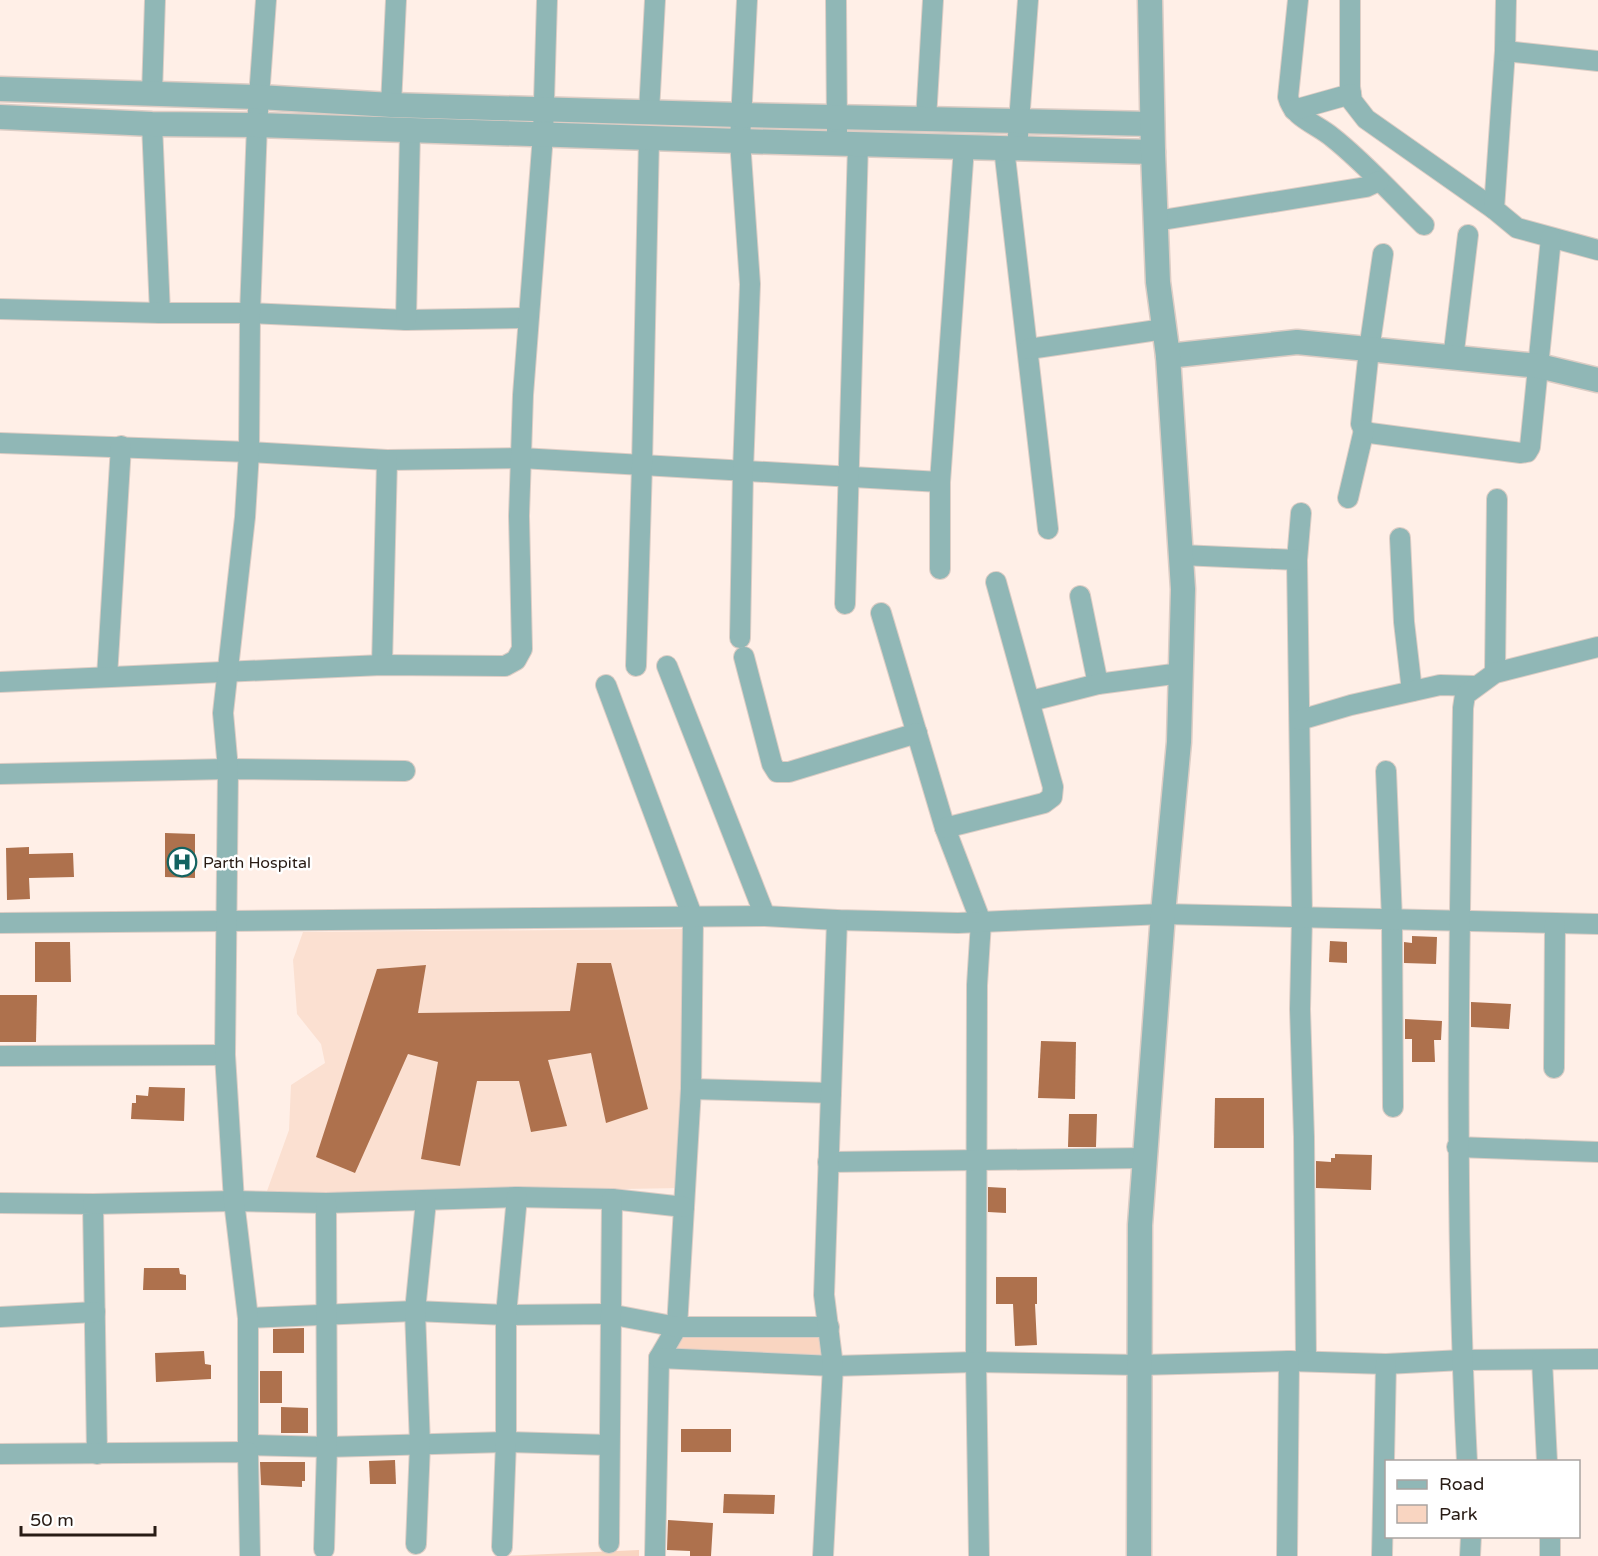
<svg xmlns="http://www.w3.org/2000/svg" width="1598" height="1556" font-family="'Varela Round',sans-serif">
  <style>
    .built { fill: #fbe0d1 }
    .green { fill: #f9d5c1 }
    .building { fill: #ae714d }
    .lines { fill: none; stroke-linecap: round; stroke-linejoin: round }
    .minor-casing { stroke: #ddcdc5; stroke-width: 22 }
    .tertiary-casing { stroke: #ddcdc5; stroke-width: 27 }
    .minor { stroke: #90b7b6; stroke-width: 20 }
    .tertiary { stroke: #90b7b6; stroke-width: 24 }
    .labels { text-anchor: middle; stroke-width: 5; stroke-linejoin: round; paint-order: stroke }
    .poi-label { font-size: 16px; fill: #281b14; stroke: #fff; text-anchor: start }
  </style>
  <rect width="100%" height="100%" fill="#ffefe7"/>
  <polygon class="built" points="684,929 681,1188 320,1194 267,1191 289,1130 291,1085 325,1063 321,1044 297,1014 293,960 303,932"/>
  <g class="green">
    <polygon points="677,1327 829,1327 821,1366 670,1358"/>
    <polygon points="639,1550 639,1556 504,1556"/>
  </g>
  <g class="building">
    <polygon points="165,833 195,834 195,878 165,877"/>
    <polygon points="29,847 29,854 73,853 74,877 29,878 30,899 7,900 6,848"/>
    <polygon points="1412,936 1437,937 1436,964 1404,963 1404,942 1412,943"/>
    <polygon points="1330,941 1347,942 1347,963 1329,962"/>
    <polygon points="35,942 70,942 71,982 35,982"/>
    <polygon points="577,963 611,963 648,1109 606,1123 591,1053 548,1060 567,1126 531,1132 519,1081 477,1081 460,1166 421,1159 438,1062 408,1054 355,1173 316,1157 377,969 426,965 418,1013 570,1011"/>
    <polygon points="0,995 37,995 36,1042 0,1042"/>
    <polygon points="1471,1002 1511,1004 1509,1029 1471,1027"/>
    <polygon points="1405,1019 1442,1021 1441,1040 1434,1040 1435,1062 1412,1062 1412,1039 1405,1039"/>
    <polygon points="1041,1041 1076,1042 1075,1099 1038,1098"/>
    <polygon points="149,1087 185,1088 184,1121 131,1119 132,1103 136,1103 136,1095 148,1096"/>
    <polygon points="1215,1098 1264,1098 1264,1148 1214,1148"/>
    <polygon points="1069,1114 1097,1114 1096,1147 1068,1147"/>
    <polygon points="1335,1154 1372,1155 1371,1190 1316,1188 1316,1161 1331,1162 1331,1158 1335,1158"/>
    <polygon points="988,1187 1006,1188 1006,1213 988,1212"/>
    <polygon points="144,1268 179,1268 180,1274 186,1275 186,1290 143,1290"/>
    <polygon points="996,1277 1037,1277 1037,1304 1035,1304 1037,1345 1015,1346 1013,1304 996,1304"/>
    <polygon points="304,1328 304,1353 273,1353 273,1329"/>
    <polygon points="204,1351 205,1364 211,1365 211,1379 156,1382 155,1353"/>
    <rect x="260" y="1371" width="22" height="32"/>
    <polygon points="281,1407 308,1408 308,1433 281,1433"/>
    <rect x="681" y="1429" width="50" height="23"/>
    <polygon points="395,1460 396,1484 370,1484 369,1461"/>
    <polygon points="260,1462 305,1462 305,1481 302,1481 302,1487 261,1485"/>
    <polygon points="724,1494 775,1495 774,1514 723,1513"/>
    <polygon points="668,1520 713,1523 711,1556 690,1556 690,1551 667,1550"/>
  </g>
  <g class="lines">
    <g class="minor-casing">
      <g id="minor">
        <polyline points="836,0 837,132"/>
        <path d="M1298,0L1288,97C1293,118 1317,124 1332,137C1365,163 1394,196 1424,225"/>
        <polyline points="1350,0 1350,87 1352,101 1366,119 1494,209"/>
        <polyline points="1506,0 1505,51 1494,209 1517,228 1598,250"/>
        <polyline points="1505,51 1598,61"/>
        <polyline points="152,94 155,0"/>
        <polyline points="391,105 396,0"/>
        <polyline points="1294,110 1351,94"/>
        <polyline points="649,112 655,0"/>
        <polyline points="926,119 933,0"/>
        <polyline points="152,124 160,313"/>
        <polyline points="1004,148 1048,529"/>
        <polyline points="1017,149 1028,0"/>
        <polyline points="1156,221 1366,187 1379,181"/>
        <polyline points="1383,254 1369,350 1361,424 1364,430 1370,433 1521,453 1527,452 1530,447 1551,238"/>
        <polyline points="0,309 160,313 250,313 406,320 527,318"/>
        <polyline points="406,320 410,131"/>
        <polyline points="1029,349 1164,329"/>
        <polyline points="1453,359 1468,235"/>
        <polyline points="0,443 249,452 387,460 521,458 940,482"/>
        <polyline points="1348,498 1364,430"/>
        <polyline points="1301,513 1297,560 1302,917 1300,1009 1304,1137 1306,1361"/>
        <polyline points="1400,538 1404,622 1412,691"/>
        <polyline points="1181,555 1297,560"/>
        <polyline points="940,569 940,482 964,147"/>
        <polyline points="1080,596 1098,684"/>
        <polyline points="845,604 858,144"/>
        <polyline points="881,613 945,828 981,922 977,985 976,1362 979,1556"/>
        <polyline points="740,638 743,471 750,284 740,141 747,0"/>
        <polyline points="744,657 772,764 777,772 789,772 917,733"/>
        <polyline points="382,665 387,460"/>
        <polyline points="636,666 642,465 649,138"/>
        <polyline points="667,666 765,916"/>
        <polyline points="1495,673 1497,499"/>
        <polyline points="107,677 121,446"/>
        <polyline points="0,682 382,665 505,666 516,660 522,649 519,516 523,395 543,135 547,0"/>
        <polyline points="606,685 693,918 691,1089 684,1207 677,1327 659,1358 655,1556"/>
        <polyline points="1031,701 1098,684 1181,673"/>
        <polyline points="1300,720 1351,705 1440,685 1475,686"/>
        <polyline points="1386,771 1392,920 1393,1107"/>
        <polyline points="0,774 228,769 405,771"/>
        <polyline points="945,828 1044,803 1052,797 1053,787 996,582"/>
        <polyline points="0,923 765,916 837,920 958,923 1163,914 1598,924"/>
        <polyline points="0,1056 225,1055"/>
        <polyline points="1554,1068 1555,924"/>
        <polyline points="691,1089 831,1093"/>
        <polyline points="1457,1147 1598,1152"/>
        <polyline points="828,1162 1145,1158"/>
        <polyline points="0,1203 93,1204 97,1454"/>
        <polyline points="93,1204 234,1201 326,1203 517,1197 612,1199 684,1207"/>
        <polyline points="0,1317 95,1312"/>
        <polyline points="248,1318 415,1311 506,1315 609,1314 677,1327 829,1327"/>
        <polyline points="659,1358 833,1366 976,1362 1140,1365 1289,1361 1386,1364 1462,1360 1598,1359"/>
        <polyline points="1542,1360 1547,1462"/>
        <polyline points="249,1445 327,1447 506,1442 609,1445"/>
        <polyline points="248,1452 248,1318 234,1201 225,1055 228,769 223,713 245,517 249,452 250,313 257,125 266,0"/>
        <polyline points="0,1454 248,1452 250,1556"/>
        <path d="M1467,1462C1454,1210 1459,959 1463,708L1465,695L1495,673L1598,647"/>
        <polyline points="1550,1536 1550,1556"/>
        <polyline points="609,1543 612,1199"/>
        <polyline points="416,1544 420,1445 415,1311 426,1201"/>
        <polyline points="502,1547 506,1442 506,1315 517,1197"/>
        <polyline points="324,1549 327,1447 326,1203"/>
        <polyline points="823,1556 833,1366 824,1295 837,920"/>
        <polyline points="1287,1556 1289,1361"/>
        <polyline points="1382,1556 1386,1364"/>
        <polyline points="1470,1556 1471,1536"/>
      </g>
    </g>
    <g class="tertiary-casing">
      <g id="tertiary">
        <polyline points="0,89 259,97 391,105 741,115 1152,124"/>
        <polyline points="0,117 152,124 257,125 740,141 1153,152"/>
        <polyline points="1168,356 1297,342 1539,366 1598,380"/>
        <polyline points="1139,1556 1140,1225 1163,914 1179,742 1183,589 1168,356 1158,282 1153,152 1150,0"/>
      </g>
    </g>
    <use href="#minor" class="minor"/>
    <use href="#tertiary" class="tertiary"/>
  </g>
  <defs>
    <g id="hospital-ring" transform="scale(1.5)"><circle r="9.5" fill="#fff" stroke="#136361" stroke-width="1.5"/><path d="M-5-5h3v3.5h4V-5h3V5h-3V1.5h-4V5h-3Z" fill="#136361"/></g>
  </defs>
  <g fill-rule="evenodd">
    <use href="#hospital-ring" x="182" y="862"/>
  </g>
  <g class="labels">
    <g class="poi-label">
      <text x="203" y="868">Parth Hospital</text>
    </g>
  </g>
  <rect x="1385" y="1460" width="195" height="78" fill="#ffffff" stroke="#a9a4a1" stroke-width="1.5"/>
  <rect x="1397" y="1480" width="30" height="9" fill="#90b7b6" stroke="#a9a4a1" stroke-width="1.5"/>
  <text x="1439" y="1490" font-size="18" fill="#281b14">Road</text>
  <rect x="1397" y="1505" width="30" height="18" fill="#f9d5c1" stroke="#a9a4a1" stroke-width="1.5"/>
  <text x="1439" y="1520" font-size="18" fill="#281b14">Park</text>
  <path d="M21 1526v9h134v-9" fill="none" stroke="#281b14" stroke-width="3"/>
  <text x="30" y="1526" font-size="18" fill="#281b14" stroke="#ffffff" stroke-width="4.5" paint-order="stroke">50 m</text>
</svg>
